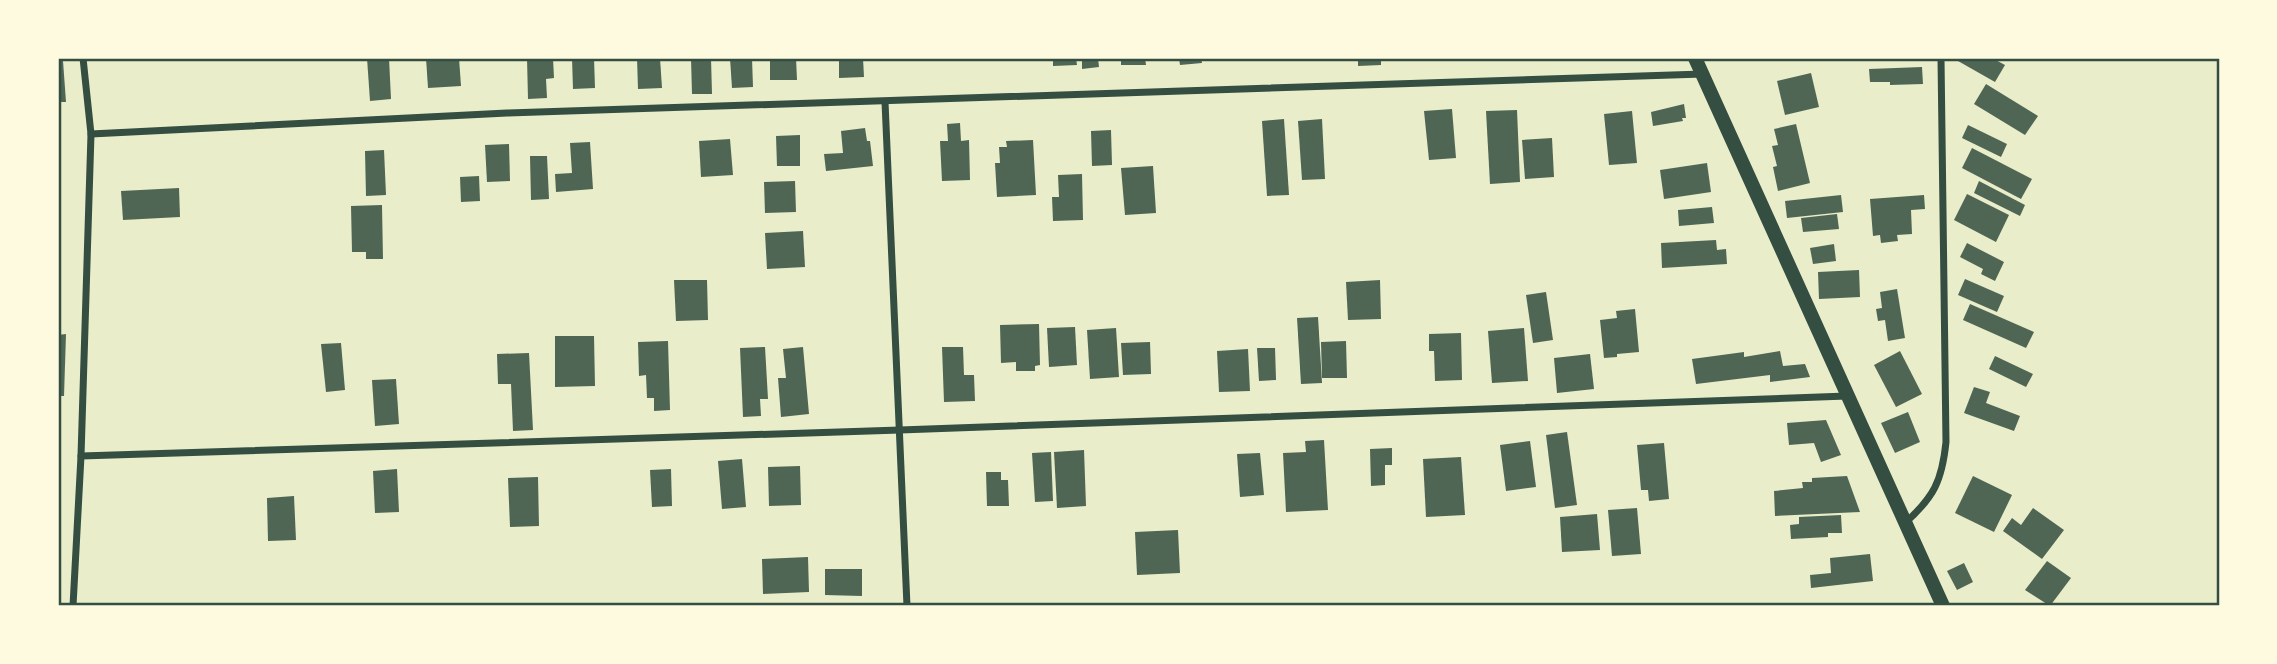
<svg xmlns="http://www.w3.org/2000/svg" width="2277" height="664" font-family="'Asap Condensed',sans-serif">
  <style>
    .building { fill: #4f6655 }
    .lines { fill: none; stroke-linecap: round; stroke-linejoin: round }
    .minor { stroke: #344e41; stroke-width: 7 }
    .secondary { stroke: #344e41; stroke-width: 14 }
    .neatline { fill: none; stroke: #344e41; stroke-width: 2.5 }
  </style>
  <rect width="100%" height="100%" fill="#e9edc9"/>
  <g class="building">
    <polygon points="367,58 389,58 391,99 370,101"/>
    <polygon points="426,58 459,58 461,86 428,88"/>
    <polygon points="527,58 553,58 554,78 546,79 547,98 528,99"/>
    <polygon points="572,58 594,58 595,88 573,89"/>
    <polygon points="637,58 660,58 662,88 638,89"/>
    <polygon points="691,58 711,58 712,94 692,94"/>
    <polygon points="730,58 752,58 753,87 732,88"/>
    <polygon points="770,58 796,58 797,80 770,80"/>
    <polygon points="839,58 863,58 864,77 839,78"/>
    <polygon points="1053,58 1076,58 1077,65 1053,66"/>
    <polygon points="1082,58 1098,58 1099,67 1082,69"/>
    <polygon points="1121,58 1145,58 1146,65 1121,65"/>
    <polygon points="1179,58 1201,58 1202,63 1180,65"/>
    <polygon points="1358,58 1381,58 1381,65 1358,66"/>
    <polygon points="1960,58 1992,58 2005,65 1995,82 1958,61"/>
    <polygon points="58,61 63,61 66,102 58,102"/>
    <polygon points="1922,67 1923,84 1890,85 1890,82 1870,82 1869,69"/>
    <polygon points="1811,73 1819,107 1785,115 1777,81"/>
    <polygon points="1986,84 2038,116 2025,135 1974,104"/>
    <polygon points="1684,104 1686,118 1682,118 1683,121 1653,126 1651,112"/>
    <polygon points="1452,109 1456,158 1429,160 1424,111"/>
    <polygon points="1517,110 1520,182 1490,184 1486,111"/>
    <polygon points="1632,111 1637,163 1609,165 1604,114"/>
    <polygon points="1284,119 1289,195 1267,196 1262,121"/>
    <polygon points="1322,119 1325,179 1302,180 1298,121"/>
    <polygon points="960,123 961,141 969,140 970,180 942,181 940,141 948,141 947,124"/>
    <polygon points="1796,124 1810,183 1778,191 1773,167 1777,166 1772,146 1778,145 1774,129"/>
    <polygon points="1968,125 2007,144 2001,157 1962,138"/>
    <polygon points="865,128 867,141 870,141 873,166 826,171 824,154 843,153 841,131"/>
    <polygon points="1111,130 1112,165 1092,166 1091,131"/>
    <polygon points="800,135 800,166 777,166 776,136"/>
    <polygon points="1552,138 1554,177 1525,179 1522,140"/>
    <polygon points="730,139 733,175 701,177 699,141"/>
    <polygon points="1033,140 1036,195 997,197 995,163 1000,163 999,147 1007,147 1006,141"/>
    <polygon points="58,142 60,142 61,177 58,177"/>
    <polygon points="590,142 593,189 556,192 555,174 572,173 570,143"/>
    <polygon points="509,144 510,181 487,182 485,145"/>
    <polygon points="1972,148 2032,179 2021,199 1962,168"/>
    <polygon points="384,150 386,195 366,196 365,151"/>
    <polygon points="530,156 547,156 549,199 531,200"/>
    <polygon points="1707,163 1711,192 1664,199 1660,170"/>
    <polygon points="1153,166 1156,213 1125,215 1121,168"/>
    <polygon points="1082,174 1083,220 1053,221 1052,197 1059,197 1058,175"/>
    <polygon points="479,176 480,201 461,202 460,177"/>
    <polygon points="795,181 796,212 765,213 764,182"/>
    <polygon points="1979,181 2025,205 2020,216 1974,193"/>
    <polygon points="179,188 180,217 123,220 121,191"/>
    <polygon points="1967,194 2009,215 1996,242 1954,220"/>
    <polygon points="1841,195 1843,212 1787,218 1785,201"/>
    <polygon points="1924,195 1925,209 1911,210 1912,234 1897,235 1898,241 1881,243 1880,235 1873,236 1870,199"/>
    <polygon points="382,205 383,259 366,259 366,252 352,252 351,206"/>
    <polygon points="1712,207 1714,223 1679,226 1678,210"/>
    <polygon points="1837,214 1839,229 1803,232 1801,218"/>
    <polygon points="803,231 805,267 767,269 765,233"/>
    <polygon points="1716,240 1717,250 1726,249 1727,264 1662,268 1661,243"/>
    <polygon points="1967,243 2004,262 1995,281 1981,274 1983,269 1960,257"/>
    <polygon points="1834,244 1836,261 1813,264 1810,248"/>
    <polygon points="1859,270 1860,297 1819,299 1818,272"/>
    <polygon points="1965,279 2004,296 1997,312 1958,295"/>
    <polygon points="674,280 707,280 708,320 676,321"/>
    <polygon points="1380,280 1381,319 1348,320 1346,282"/>
    <polygon points="1897,289 1905,338 1888,341 1885,320 1878,321 1876,309 1882,308 1880,292"/>
    <polygon points="1546,292 1553,340 1533,343 1526,295"/>
    <polygon points="1970,304 2034,332 2026,348 1963,320"/>
    <polygon points="1635,309 1639,352 1617,354 1617,357 1604,358 1600,320 1617,318 1616,311"/>
    <polygon points="1318,317 1322,383 1301,384 1297,318"/>
    <polygon points="1039,324 1040,365 1035,366 1035,371 1016,371 1016,362 1001,363 1000,325"/>
    <polygon points="1075,327 1077,365 1049,367 1047,328"/>
    <polygon points="1116,328 1119,377 1090,379 1087,330"/>
    <polygon points="1524,328 1528,381 1492,383 1488,331"/>
    <polygon points="1461,333 1462,380 1435,381 1434,351 1429,351 1429,334"/>
    <polygon points="66,334 64,396 58,396 58,335"/>
    <polygon points="555,336 594,336 595,386 555,387"/>
    <polygon points="668,341 670,410 654,411 654,398 647,398 646,375 639,376 638,342"/>
    <polygon points="1346,341 1347,378 1322,378 1321,342"/>
    <polygon points="1150,342 1151,374 1123,375 1121,343"/>
    <polygon points="341,343 345,390 326,392 321,344"/>
    <polygon points="765,347 768,399 760,399 761,416 743,417 740,348"/>
    <polygon points="803,347 809,414 781,417 778,378 786,378 783,349"/>
    <polygon points="942,347 963,347 964,375 974,375 975,401 944,402"/>
    <polygon points="1257,348 1275,348 1276,380 1259,381"/>
    <polygon points="1248,349 1250,391 1219,392 1217,351"/>
    <polygon points="1780,351 1783,366 1805,364 1810,377 1770,382 1770,375 1696,384 1692,359 1744,352 1744,357"/>
    <polygon points="1900,351 1922,394 1896,407 1874,365"/>
    <polygon points="529,353 533,430 513,431 511,384 498,384 497,354"/>
    <polygon points="1590,354 1594,389 1557,393 1554,358"/>
    <polygon points="1995,356 2033,374 2026,387 1989,369"/>
    <polygon points="396,379 399,424 375,426 372,380"/>
    <polygon points="1974,387 1990,392 1986,403 2020,416 2014,431 1964,413"/>
    <polygon points="1908,412 1920,442 1895,453 1881,423"/>
    <polygon points="1826,420 1841,455 1821,462 1814,443 1789,445 1787,423"/>
    <polygon points="1567,432 1577,505 1555,508 1546,435"/>
    <polygon points="1324,440 1328,510 1286,512 1283,453 1306,452 1305,441"/>
    <polygon points="1530,441 1536,487 1506,491 1500,445"/>
    <polygon points="1664,443 1669,499 1649,501 1648,490 1641,490 1637,445"/>
    <polygon points="1392,448 1392,465 1385,465 1385,485 1371,486 1370,449"/>
    <polygon points="1084,450 1086,506 1057,508 1054,452"/>
    <polygon points="1051,452 1053,501 1035,502 1032,453"/>
    <polygon points="1260,453 1264,495 1240,497 1237,454"/>
    <polygon points="1461,457 1465,515 1426,517 1423,459"/>
    <polygon points="742,459 746,507 722,509 718,461"/>
    <polygon points="800,466 801,505 769,506 768,467"/>
    <polygon points="397,469 399,512 375,513 373,471"/>
    <polygon points="671,469 672,506 652,507 650,470"/>
    <polygon points="986,472 1001,472 1001,480 1008,480 1009,506 987,506"/>
    <polygon points="1847,476 1860,512 1775,516 1774,491 1803,488 1802,482 1812,482 1812,478"/>
    <polygon points="1973,476 2012,495 1994,532 1955,513"/>
    <polygon points="538,477 539,526 510,527 508,478"/>
    <polygon points="294,496 296,540 268,541 267,498"/>
    <polygon points="1637,508 1641,554 1612,556 1608,510"/>
    <polygon points="2033,508 2064,530 2042,559 2003,531 2012,518 2021,525"/>
    <polygon points="1597,514 1600,550 1562,552 1560,517"/>
    <polygon points="1841,515 1842,533 1828,533 1828,537 1791,539 1790,525 1799,524 1799,517"/>
    <polygon points="1178,530 1180,573 1137,575 1135,532"/>
    <polygon points="1870,554 1873,581 1811,588 1810,575 1831,573 1830,558"/>
    <polygon points="808,557 809,592 763,594 762,559"/>
    <polygon points="2047,561 2071,578 2050,606 2025,590"/>
    <polygon points="1964,563 1973,582 1957,590 1947,571"/>
    <polygon points="825,569 862,569 862,596 825,595"/>
  </g>
  <g class="lines">
    <g class="minor">
      <polyline points="885,102 907,606"/>
      <polyline points="91,134 507,113 1703,74"/>
      <polyline points="81,456 900,430 1847,396"/>
      <path d="M1905,523C1934,497 1942,481 1946,442L1941,58"/>
      <polyline points="73,606 81,456 91,134 83,58"/>
    </g>
    <polyline class="secondary" points="1695,58 1943,606"/>
  </g>
  <rect width="2277" height="664" fill="none" stroke="#fefae0" stroke-width="119"/>
  <rect x="60" y="60" width="2158" height="544" class="neatline"/>
</svg>
